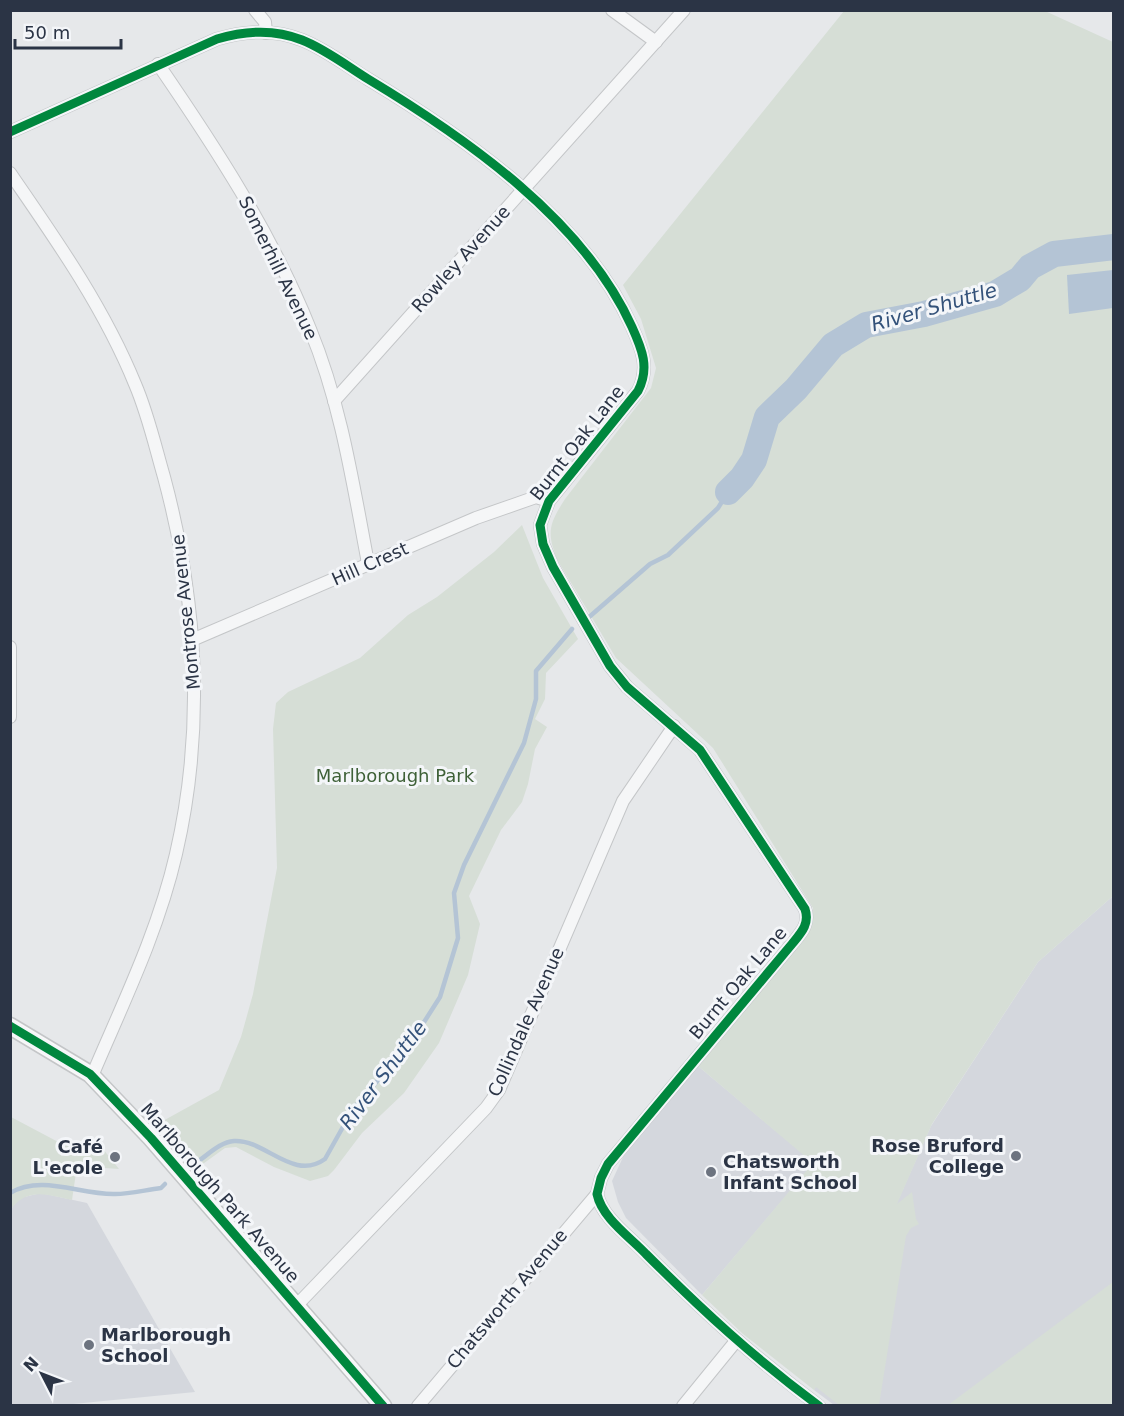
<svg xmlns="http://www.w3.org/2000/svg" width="1124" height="1416" font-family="'DejaVu Sans',sans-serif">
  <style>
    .built { fill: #d4d7dd }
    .green { fill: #d6ded6 }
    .water { fill: #b4c4d5 }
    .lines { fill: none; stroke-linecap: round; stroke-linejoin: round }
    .stream { stroke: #b4c4d5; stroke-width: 4.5 }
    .river { stroke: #b4c4d5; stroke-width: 26 }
    .street-casing { stroke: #c4c6c8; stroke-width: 14 }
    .secondary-casing { stroke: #c4c6c8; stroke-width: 19 }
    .street { stroke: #f5f6f7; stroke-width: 12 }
    .secondary { stroke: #f8f8f8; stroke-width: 16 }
    .cycleway-casing { stroke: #f4f6f9; stroke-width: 13 }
    .cycleway { stroke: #00873e; stroke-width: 9 }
    .poi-dot { fill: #6c737f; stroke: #f4f6f9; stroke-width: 2 }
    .labels { text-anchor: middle; stroke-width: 6; stroke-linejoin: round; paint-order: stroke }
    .street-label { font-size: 18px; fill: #2b3445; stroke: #f4f6f9 }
    .park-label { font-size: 18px; fill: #3f6138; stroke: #f4f6f9 }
    .poi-label { font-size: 18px; font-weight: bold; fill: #2b3445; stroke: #f4f6f9; text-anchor: end }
    .water-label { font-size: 20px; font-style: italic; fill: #34527a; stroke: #f4f6f9 }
  </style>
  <rect width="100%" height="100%" fill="#e6e8ea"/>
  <g class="built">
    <polygon points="1113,896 1113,1405 834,1405 814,1390 931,1126 1038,962"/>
    <polygon points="698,1066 814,1163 702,1295 626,1218 618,1202 612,1181 624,1155"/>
    <polygon points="41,1193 87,1203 195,1392 63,1405 11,1406 11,1209 20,1198"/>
  </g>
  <g class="green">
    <path d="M844,11H1045L1113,42V896L1038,962L932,1124L897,1204L912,1192L916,1219L919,1224L911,1228L906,1236L879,1405H839L816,1387L814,1390L743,1334L702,1295L813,1163L698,1066L811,927L813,908L713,748L616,658L558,561C546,533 549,524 565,499L651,388L656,368L641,319L623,285Z"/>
    <polygon points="522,525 543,578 578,639 546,673 545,699 535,719 547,727 535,749 528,784 522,802 501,830 469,896 480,924 468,975 439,1043 404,1093 362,1133 334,1170 328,1176 310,1181 274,1167 236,1147 225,1148 200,1166 161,1122 219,1090 241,1037 253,994 277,868 273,729 276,703 288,692 360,658 408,615 437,597 494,552"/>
    <path d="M11,1117L62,1144L93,1138V1148L103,1149L119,1169L77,1166L72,1200C47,1195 29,1187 11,1209Z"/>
    <polygon points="1113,1282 1113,1405 948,1405"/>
  </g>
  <polygon class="water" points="1113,270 1113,308 1069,314 1067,275"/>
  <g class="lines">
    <g class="stream">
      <polyline points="588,618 650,564 668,555 718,508 728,492"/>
      <path d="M194,1164C206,1157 219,1142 234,1141C265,1139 293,1182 325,1159L353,1109L412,1041L440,997L458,938L454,893L464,865L524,743L536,699V671L572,629"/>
      <path d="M10,1193C42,1174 80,1195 115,1194C130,1194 145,1190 161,1188L165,1184"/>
    </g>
    <polyline class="river" points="728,492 742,478 754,460 767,417 796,389 833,345 866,325 924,314 995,294 1020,279 1030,267 1054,254 1114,247"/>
    <g class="street-casing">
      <g id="street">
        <polyline points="255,10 265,22 266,33"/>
        <polyline points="612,10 656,42"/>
        <path d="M158,64C215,147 272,234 310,329C341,404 353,484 368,563"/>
        <path d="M10,132L217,39C244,31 275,29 302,40C325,49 347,66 368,79C466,138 584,220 632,327C642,349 650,368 638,391L549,501L540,525L543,544L553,567L610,666L627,687L700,750L805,909C810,924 801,933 792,944L608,1164L601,1178L597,1194C602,1218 630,1237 646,1254C703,1311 753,1357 819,1406"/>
        <path d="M10,173C57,241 104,308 135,384C148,414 155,446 164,477C197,600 205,729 176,854C158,932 123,1003 92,1076"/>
        <polyline points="334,401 684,10"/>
        <polyline points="192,640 476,518 536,497 549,501"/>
        <polyline points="10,647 10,717"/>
        <polyline points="297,1305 486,1108 499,1090 623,801 674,726"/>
        <polyline points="418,1406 597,1194"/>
        <polyline points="683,1406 736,1341"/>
      </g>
    </g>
    <g class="secondary-casing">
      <polyline id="secondary" points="10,1026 90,1074 151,1138 383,1406"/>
    </g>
    <use href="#street" class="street"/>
    <use href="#secondary" class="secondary"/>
    <g class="cycleway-casing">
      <g id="cycleway">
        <path d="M10,132L217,39C244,31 275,29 302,40C325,49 347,66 368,79C466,138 584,220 632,327C642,349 650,368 638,391L549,501L540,525L543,544L553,567L610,666L627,687L700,750L805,909C810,924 801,933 792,944L608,1164L601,1178L597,1194C602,1218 630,1237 646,1254C703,1311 753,1357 819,1406"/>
        <polyline points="10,1026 90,1074 151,1138 383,1406"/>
      </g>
    </g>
    <use href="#cycleway" class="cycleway"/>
  </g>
  <g class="poi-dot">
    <circle cx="1016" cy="1156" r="6"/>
    <circle cx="115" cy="1157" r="6"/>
    <circle cx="711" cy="1172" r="6"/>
    <circle cx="89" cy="1345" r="6"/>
  </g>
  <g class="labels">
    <g class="street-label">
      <text transform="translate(461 259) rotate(-48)" y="6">Rowley Avenue</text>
      <text transform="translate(278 268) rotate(64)" y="6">Somerhill Avenue</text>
      <text transform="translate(577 443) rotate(-52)" y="6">Burnt Oak Lane</text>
      <text transform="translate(370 564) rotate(-24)" y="6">Hill Crest</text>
      <text transform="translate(186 612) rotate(-96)" y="6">Montrose Avenue</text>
      <text transform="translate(738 983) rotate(-50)" y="6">Burnt Oak Lane</text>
      <text transform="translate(526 1022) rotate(-66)" y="6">Collindale Avenue</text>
      <text transform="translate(220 1193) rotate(49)" y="6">Marlborough Park Avenue</text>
      <text transform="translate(507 1299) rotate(-50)" y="6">Chatsworth Avenue</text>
    </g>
    <g class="park-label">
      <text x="395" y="782">Marlborough Park</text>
    </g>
    <g class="poi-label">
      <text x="1004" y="1152">Rose Bruford<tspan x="1004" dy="21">College</tspan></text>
      <text x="103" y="1153">Café<tspan x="103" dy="21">L'ecole</tspan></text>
      <text x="723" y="1168" text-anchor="start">Chatsworth<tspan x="723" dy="21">Infant School</tspan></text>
      <text x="101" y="1341" text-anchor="start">Marlborough<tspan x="101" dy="21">School</tspan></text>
    </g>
    <g class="water-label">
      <text transform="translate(934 307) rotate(-16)" y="7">River Shuttle</text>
      <text transform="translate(383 1075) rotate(-53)" y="7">River Shuttle</text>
    </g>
  </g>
  <rect width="1124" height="1416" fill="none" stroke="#2b3445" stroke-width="24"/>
  <g transform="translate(42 1374) rotate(312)" stroke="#f4f6f9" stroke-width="4.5" paint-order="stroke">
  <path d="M0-4.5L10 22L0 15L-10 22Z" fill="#2b3445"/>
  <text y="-9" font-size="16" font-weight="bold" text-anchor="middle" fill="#2b3445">N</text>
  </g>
  <path d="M15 39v9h106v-9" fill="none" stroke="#2b3445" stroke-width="3"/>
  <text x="24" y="39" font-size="18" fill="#2b3445" stroke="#f4f6f9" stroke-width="4.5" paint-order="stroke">50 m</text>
</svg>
